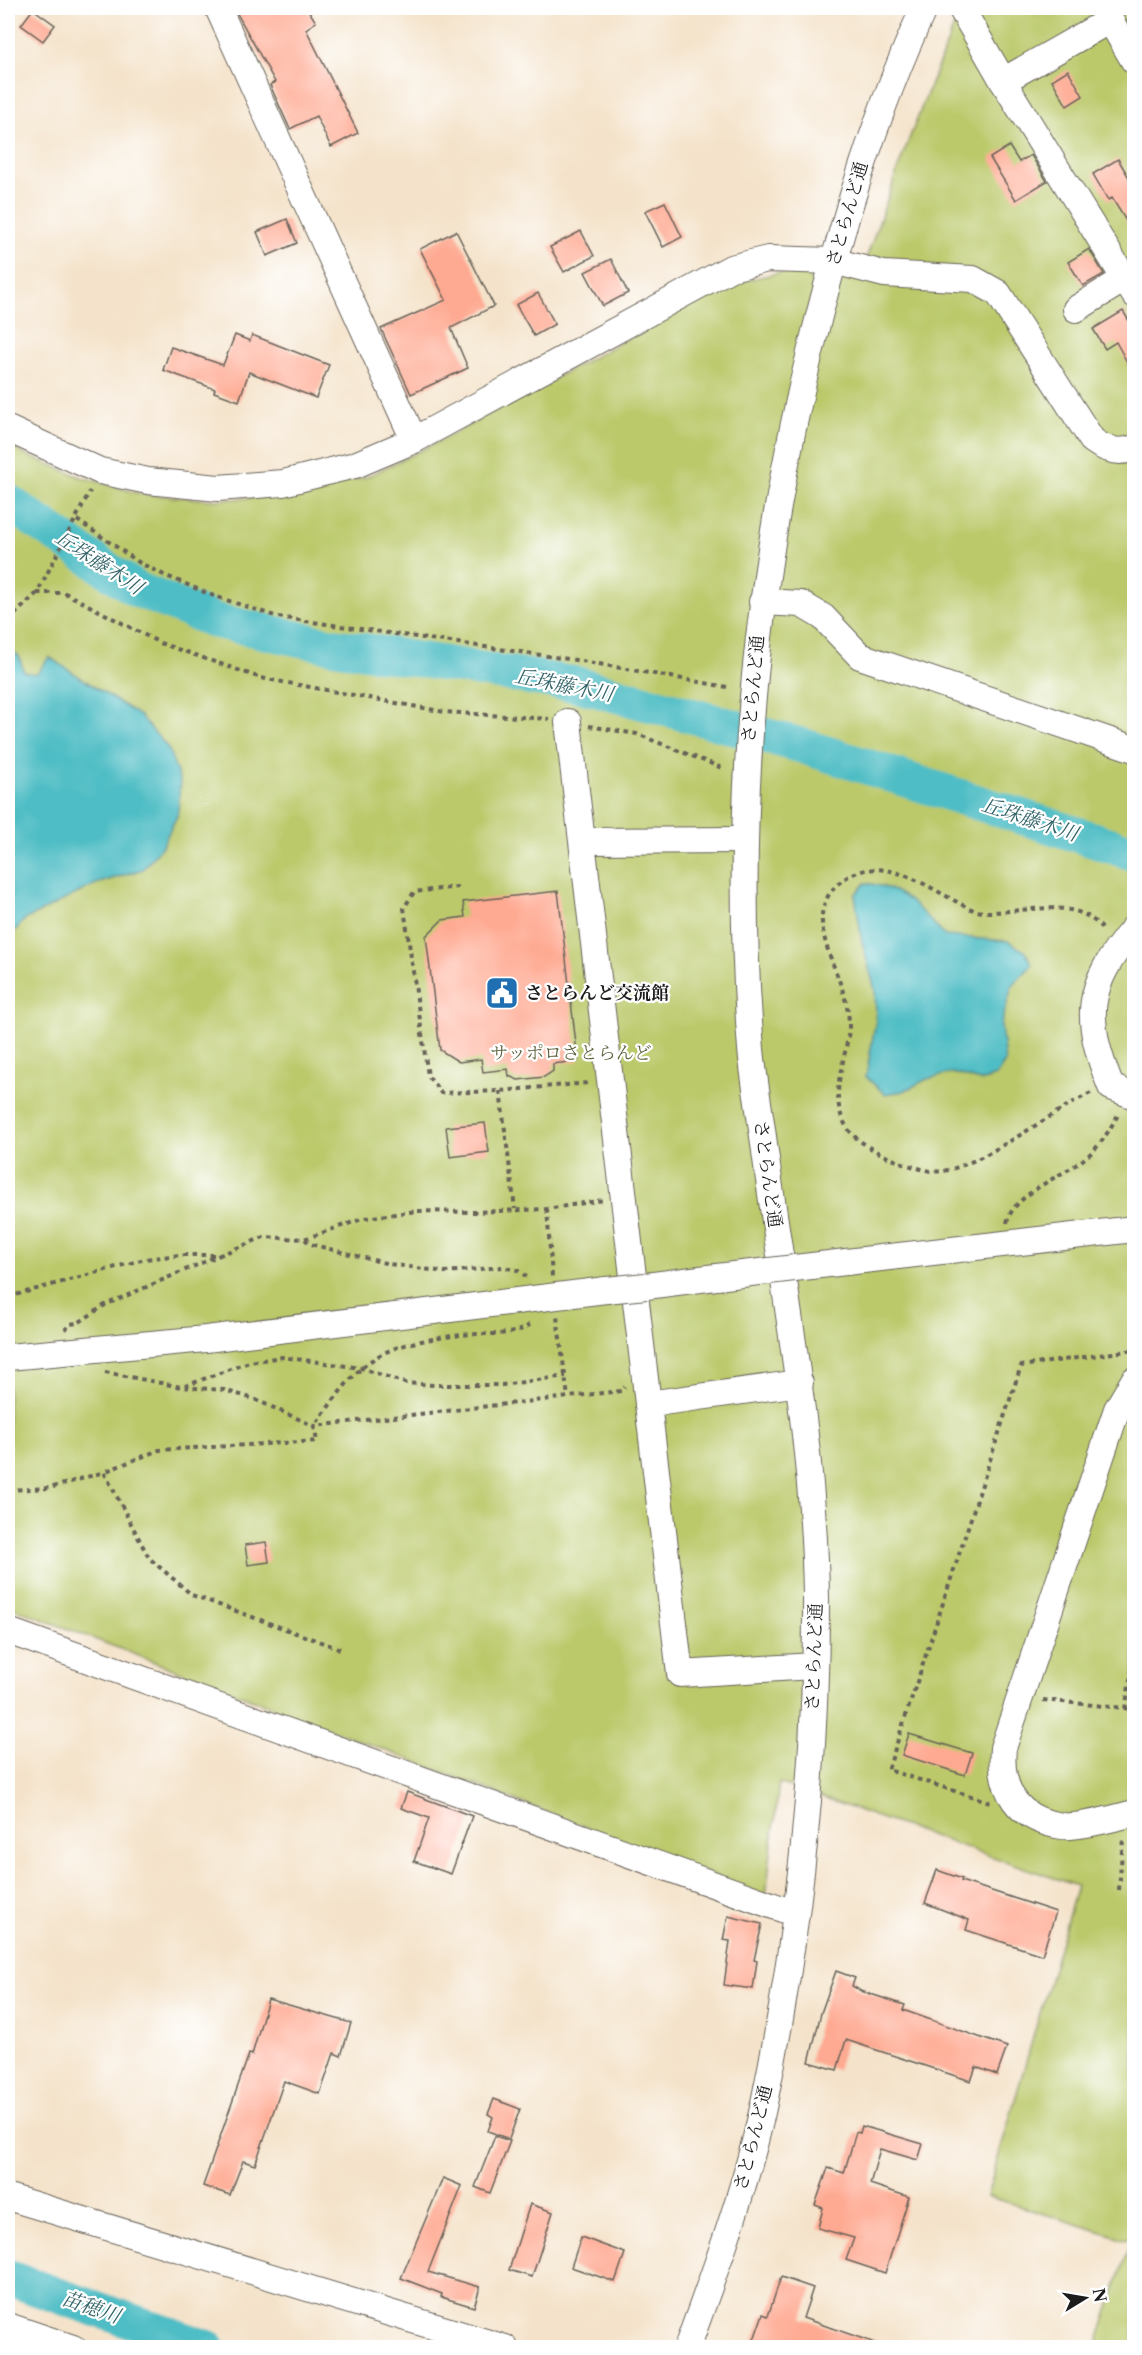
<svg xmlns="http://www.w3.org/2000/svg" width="1142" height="2355" font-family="'Libre Caslon Text','Noto Serif JP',serif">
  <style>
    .green { fill: #bbc96b; stroke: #6c7244; stroke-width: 1.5 }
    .water { fill: #4fbdc5; stroke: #366c70; stroke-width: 1.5 }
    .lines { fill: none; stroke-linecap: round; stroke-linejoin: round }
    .river { stroke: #4fbdc5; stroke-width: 36 }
    .building { fill: #fea991 }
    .minor-casing { stroke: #686259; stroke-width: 28 }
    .path { stroke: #686259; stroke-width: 4; stroke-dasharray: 4.5 4.5; stroke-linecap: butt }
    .minor { stroke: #fff; stroke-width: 26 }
    .minor-bridge-casing { stroke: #686259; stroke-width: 28; stroke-linecap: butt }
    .minor-bridge { stroke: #fff; stroke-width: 26 }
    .labels { text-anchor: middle; stroke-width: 4.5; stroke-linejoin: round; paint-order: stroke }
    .street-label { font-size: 18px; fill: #1c1c1c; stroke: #fff }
    .poi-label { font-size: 18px; font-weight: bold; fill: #1c1c1c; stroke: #fff; text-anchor: start }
    .park-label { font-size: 18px; fill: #5c613c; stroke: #fff }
    .water-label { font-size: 20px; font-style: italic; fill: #336468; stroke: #fff }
  </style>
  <rect width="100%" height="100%" fill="#fff"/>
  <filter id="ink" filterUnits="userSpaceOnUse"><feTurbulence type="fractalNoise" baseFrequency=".0167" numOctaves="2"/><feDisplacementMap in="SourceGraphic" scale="12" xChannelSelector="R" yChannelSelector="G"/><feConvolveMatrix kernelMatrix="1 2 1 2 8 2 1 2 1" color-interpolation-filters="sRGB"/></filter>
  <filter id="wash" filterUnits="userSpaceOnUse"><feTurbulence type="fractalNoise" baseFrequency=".008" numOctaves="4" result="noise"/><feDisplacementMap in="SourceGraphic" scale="24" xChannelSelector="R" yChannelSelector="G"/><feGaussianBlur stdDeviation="1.35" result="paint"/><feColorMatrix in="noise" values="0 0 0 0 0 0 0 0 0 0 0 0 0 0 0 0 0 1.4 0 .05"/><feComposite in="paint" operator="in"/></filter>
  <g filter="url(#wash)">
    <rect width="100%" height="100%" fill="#f4e3ca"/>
    <polygon class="green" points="961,8 1134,8 1134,2347 1096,2347 1131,2241 987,2196 1077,1886 779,1783 766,1896 8,1606 8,445 26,455 81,477 141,494 212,500 281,496 366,477 442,440 725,285 786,271 860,276 904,152"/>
    <g class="water">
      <polygon points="8,648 19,656 24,672 37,674 49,657 140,716 168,748 180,781 178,814 162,846 143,869 96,884 24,920 8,939"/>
      <path d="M865,883C904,887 919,909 945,936L1008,941L1026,952L1032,965L1012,986L1001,1025L1005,1062L996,1076L980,1081L953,1073L927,1079L904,1091L885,1094L866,1077L876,1019L875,990L862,942L855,895Z"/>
    </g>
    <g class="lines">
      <g class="river">
        <polyline points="8,502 136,589 216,621 333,646 580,685 803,746 1134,853"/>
        <polyline points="8,2278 208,2348"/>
      </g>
    </g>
    <g id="blocks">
      <g class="building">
        <polygon points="234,8 307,8 316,22 306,29 358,133 331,147 316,116 290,129 270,85 275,82"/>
        <polygon points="33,9 55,25 43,41 21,25"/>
        <polygon points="1068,70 1083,96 1067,106 1052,80"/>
        <polygon points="1009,146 1019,162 1031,155 1047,181 1016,200 990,158"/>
        <polygon points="1118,159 1134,186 1134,234 1112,198 1108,200 1093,174"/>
        <polygon points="665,202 682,237 663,247 645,211"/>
        <polygon points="287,219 297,243 267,256 257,232"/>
        <polygon points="456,231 494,306 451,328 468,368 411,394 381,329 446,300 420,249"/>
        <polygon points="581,231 594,256 564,272 550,247"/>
        <polygon points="1089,249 1104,274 1083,286 1068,262"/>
        <polygon points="611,259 628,293 603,306 585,272"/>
        <polygon points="538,293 555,324 534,336 516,305"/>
        <polygon points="1123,311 1134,329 1134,375 1116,342 1105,349 1093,329"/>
        <polygon points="235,335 250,341 252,335 329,365 316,398 249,372 239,401 214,392 215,389 163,370 171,347 223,365"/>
        <polygon points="558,891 578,1061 553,1064 553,1071 544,1077 518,1080 509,1076 508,1069 483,1072 481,1059 459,1062 440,1050 426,936 442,920 465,917 463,902"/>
        <polygon points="485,1123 489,1152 450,1157 446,1127"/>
        <polygon points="266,1542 269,1562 248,1565 245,1545"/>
        <polygon points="909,1734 972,1753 965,1775 902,1755"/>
        <polygon points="407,1792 472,1816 451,1874 414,1861 429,1818 401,1808"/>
        <polygon points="937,1870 962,1879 961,1881 1056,1912 1042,1955 966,1930 969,1920 925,1903"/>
        <polygon points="728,1916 762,1924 754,1960 757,1961 753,1989 724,1985 730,1941 723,1940"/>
        <polygon points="836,1971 855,1978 852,1986 861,1991 905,2005 903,2010 1007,2047 997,2075 976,2067 971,2081 846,2040 837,2070 809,2062 821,2013"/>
        <polygon points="268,1999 351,2023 341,2056 334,2053 320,2094 284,2081 255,2165 243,2161 230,2195 203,2186 249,2054 252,2055"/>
        <polygon points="494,2099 520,2109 509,2139 488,2131 493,2117 488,2114"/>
        <polygon points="862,2126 923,2144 918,2160 880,2149 870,2184 909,2197 885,2273 846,2260 854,2238 818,2228 823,2208 815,2205 828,2168 844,2173 856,2132 860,2133"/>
        <polygon points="495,2136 510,2141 490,2193 475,2187"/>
        <polygon points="443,2178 462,2186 428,2272 480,2287 474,2307 441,2297 442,2294 401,2278"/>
        <polygon points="530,2204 553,2212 532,2277 509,2270"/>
        <polygon points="581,2237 625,2253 615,2282 571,2267"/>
        <polygon points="781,2277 813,2288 803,2318 881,2345 881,2348 751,2348 763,2314 768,2316"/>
      </g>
    </g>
  </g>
  <g filter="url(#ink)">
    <use href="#blocks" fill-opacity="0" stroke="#686259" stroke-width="1.5"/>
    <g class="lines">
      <g class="minor-casing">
        <g id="minor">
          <polyline points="218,8 414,440"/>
          <polyline points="961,8 1003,81 1134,294"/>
          <polyline points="1003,81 1110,20 1134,61"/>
          <polyline points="1076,309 1134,273"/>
          <path d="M8,429L100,471L148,481L218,488L283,483L355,465L414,440L731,268L768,259L833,261L884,274L973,279L998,293L1092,440C1105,450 1119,454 1134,448"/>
          <polyline points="762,602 801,604 823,617 860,656 1134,749"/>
          <polyline points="568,722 648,1404 800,1383"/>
          <polyline points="583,841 745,840"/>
          <path d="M1134,928C1085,986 1083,1017 1111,1087L1134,1096"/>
          <polyline points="846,1262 1134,1229"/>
          <polyline points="646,1286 708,1278"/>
          <polyline points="8,1357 206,1339 606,1290"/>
          <path d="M1134,1380L1117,1409L1003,1748C999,1790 1018,1820 1062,1826C1077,1828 1119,1817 1134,1813"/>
          <polyline points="648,1404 680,1674 814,1666"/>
          <polyline points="8,1631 796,1914"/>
          <polyline points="8,2197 505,2348"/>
          <polyline points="8,2326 73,2348"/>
          <path d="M687,2348C716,2269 745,2190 763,2108C798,1940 817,1768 816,1596C814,1444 784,1294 764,1144C760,1113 754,1081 751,1049C732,809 756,570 814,336C842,224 875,114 924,8"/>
        </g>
      </g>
      <g class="path">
        <polyline points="77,520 140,563 164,575 214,596 278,617 582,661 727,687"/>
        <polyline points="37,593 65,593 160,643 261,678 445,712 549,719"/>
        <polyline points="8,621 37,593 90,491"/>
        <polyline points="589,726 637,734 722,768"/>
        <polyline points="458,887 414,892 404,908 428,1076 441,1093 500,1091 588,1083"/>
        <polyline points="500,1091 515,1209"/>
        <path d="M1091,1093C1053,1110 967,1178 930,1171C905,1166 857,1148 845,1124C828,1092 847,1060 849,1027C850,991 824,956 822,922C820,902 834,883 851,875C893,854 938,896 976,911C1017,917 1075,891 1104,931"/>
        <polyline points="547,1209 552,1277"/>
        <path d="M1007,1223C1012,1194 1064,1176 1085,1158C1100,1147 1110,1129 1119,1113"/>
        <polyline points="305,1239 310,1244 389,1264 445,1272 503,1267 517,1270 527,1277"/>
        <polyline points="8,1297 145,1259 180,1255 220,1255 264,1237 304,1239 365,1218 417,1211 474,1212 547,1209 603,1200"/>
        <polyline points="557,1317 568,1397"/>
        <polyline points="65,1330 70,1324 78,1323 105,1305 220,1255"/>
        <polyline points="105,1372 181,1387 224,1390 254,1399 314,1426 621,1391 625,1387"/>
        <polyline points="185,1386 249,1362 282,1357 361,1368 405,1383 434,1385 502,1385 566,1376"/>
        <polyline points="8,1490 50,1488 104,1472"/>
        <path d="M340,1649L192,1595L149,1558L104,1472L159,1450L317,1441L314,1426C334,1401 354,1367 384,1353C405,1342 437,1338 461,1335C484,1332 513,1339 532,1323"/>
        <polyline points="1043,1700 1134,1709"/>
        <polyline points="1125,1709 1134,1658"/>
        <polyline points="990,1802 888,1770 1021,1366 1134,1350"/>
        <polyline points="1119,1890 1123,1839"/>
      </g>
      <use href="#minor" class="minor"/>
      <g class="minor-bridge-casing">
        <g id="minor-bridge">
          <polyline points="708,1278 846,1262"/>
          <polyline points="606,1290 646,1286"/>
        </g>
      </g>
      <use href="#minor-bridge" class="minor-bridge"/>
    </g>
  </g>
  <defs>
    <g id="civic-square" transform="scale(1.725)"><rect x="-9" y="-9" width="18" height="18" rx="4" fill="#1f6fb2" stroke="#fff"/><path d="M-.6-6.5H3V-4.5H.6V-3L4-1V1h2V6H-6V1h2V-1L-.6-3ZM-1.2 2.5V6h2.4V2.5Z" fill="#fff"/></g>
  </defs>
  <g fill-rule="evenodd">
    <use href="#civic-square" x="502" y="993"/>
  </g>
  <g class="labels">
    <g class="street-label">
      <text transform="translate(847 214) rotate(-74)" y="6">さとらんど通</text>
      <text transform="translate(753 689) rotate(-85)" y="6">さとらんど通</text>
      <text transform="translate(768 1174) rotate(82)" y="6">さとらんど通</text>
      <text transform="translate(814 1657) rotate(-88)" y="6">さとらんど通</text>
      <text transform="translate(753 2138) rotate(-76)" y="6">さとらんど通</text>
    </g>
    <g class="poi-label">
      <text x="525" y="999">さとらんど交流館</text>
    </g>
    <g class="park-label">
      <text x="571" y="1059">サッポロさとらんど</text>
    </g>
    <g class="water-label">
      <text transform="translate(99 562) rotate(33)" y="7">丘珠藤木川</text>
      <text transform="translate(564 685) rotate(11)" y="7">丘珠藤木川</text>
      <text transform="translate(1030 819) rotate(18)" y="7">丘珠藤木川</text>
      <text transform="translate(91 2307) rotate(19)" y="7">苗穂川</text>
    </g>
  </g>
  <rect width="1142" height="2355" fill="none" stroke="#fff" stroke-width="30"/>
  <g transform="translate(1085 2298) rotate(79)" stroke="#ffffff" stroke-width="4.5" paint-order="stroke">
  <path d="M0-4.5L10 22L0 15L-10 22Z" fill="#1c1c1c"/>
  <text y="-9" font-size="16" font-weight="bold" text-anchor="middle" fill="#1c1c1c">N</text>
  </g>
</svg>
